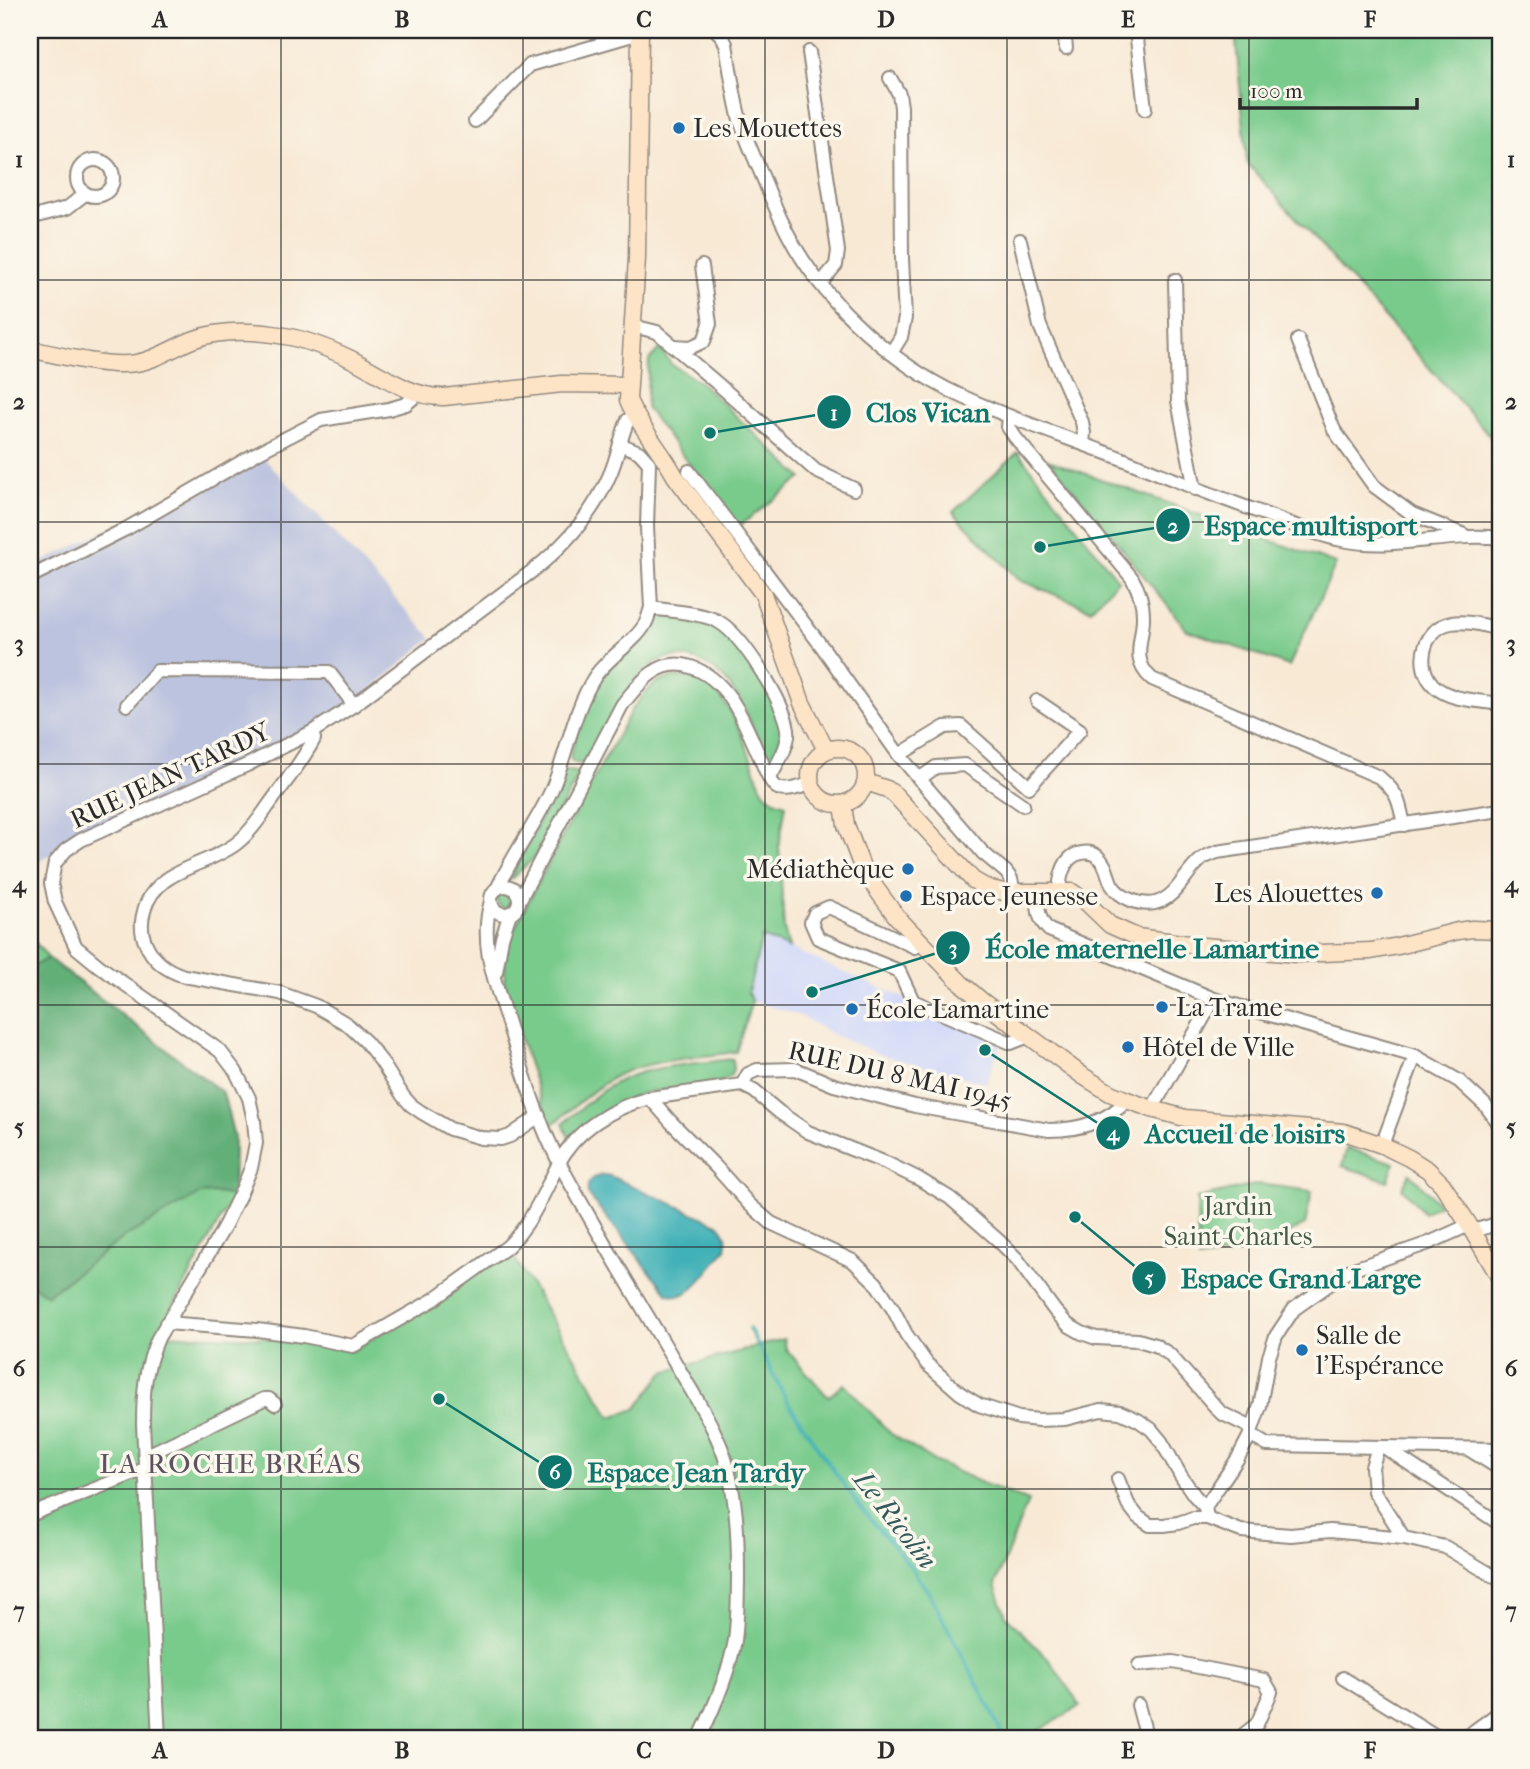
<svg xmlns="http://www.w3.org/2000/svg" width="1530" height="1769" font-family="'IM FELL French Canon',serif">
  <style>
    .built { fill: #d2d9f9 }
    .industrial { fill: #bcc3de }
    .green { fill: #79cb8c; stroke: #527b5c; stroke-width: 2 }
    .forest { fill: #62af78; stroke: #466d52; stroke-width: 2 }
    .water { fill: #40b1b7; stroke: #366e71; stroke-width: 2 }
    .lines { fill: none; stroke-linecap: round; stroke-linejoin: round }
    .stream { stroke: #40b1b7; stroke-width: 3.5 }
    .street-casing { stroke: #928a80; stroke-width: 16 }
    .secondary-casing { stroke: #928a80; stroke-width: 19 }
    .street { stroke: #fff; stroke-width: 12 }
    .secondary { stroke: #fee4c6; stroke-width: 16 }
    .grid { fill: none; stroke: #2b2b2b; stroke-width: 2; stroke-opacity: 0.55 }
    .poi-dot { fill: #1f6fb2; stroke: #fbf7ec; stroke-width: 2.5 }
    .labels { text-anchor: middle; stroke-width: 7; stroke-linejoin: round; paint-order: stroke }
    .poi-label { font-size: 26px; fill: #2b2b2b; stroke: #fbf7ec; text-anchor: start }
    .street-label { font-size: 26px; fill: #2b2b2b; stroke: #fbf7ec }
    .park-label { font-size: 26px; fill: #425b48; stroke: #fbf7ec }
    .neighbourhood-label { font-size: 28px; letter-spacing: 2px; fill: #5c5261; stroke: #fbf7ec }
    .water-label { font-size: 28px; font-style: italic; fill: #325a5c; stroke: #fbf7ec }
    .leader { fill: none; stroke: #0f766e; stroke-width: 2.5 }
    .callout-dot { fill: #0f766e; stroke: #fbf7ec; stroke-width: 2.5 }
    .mark-label { font-size: 21px; text-anchor: middle; font-weight: bold; fill: #fff }
    .callout-label { font-size: 28px; text-anchor: middle; font-weight: bold; fill: #0f766e; stroke: #fbf7ec; stroke-width: 7; stroke-linejoin: round; paint-order: stroke }
    .neatline { fill: none; stroke: #2b2b2b; stroke-width: 2.5 }
    .grid-label { font-size: 23px; text-anchor: middle; font-weight: bold; fill: #2b2b2b }
  </style>
  <rect width="100%" height="100%" fill="#fbf7ec"/>
  <filter id="ink" filterUnits="userSpaceOnUse"><feTurbulence type="fractalNoise" baseFrequency=".0143" numOctaves="2"/><feDisplacementMap in="SourceGraphic" scale="14" xChannelSelector="R" yChannelSelector="G"/><feConvolveMatrix kernelMatrix="1 2 1 2 8 2 1 2 1" color-interpolation-filters="sRGB"/></filter>
  <filter id="wash" filterUnits="userSpaceOnUse"><feTurbulence type="fractalNoise" baseFrequency=".00686" numOctaves="4" result="noise"/><feDisplacementMap in="SourceGraphic" scale="28" xChannelSelector="R" yChannelSelector="G"/><feGaussianBlur stdDeviation="1.57" result="paint"/><feColorMatrix in="noise" values="0 0 0 0 0 0 0 0 0 0 0 0 0 0 0 0 0 1.4 0 .05"/><feComposite in="paint" operator="in"/></filter>
  <g filter="url(#wash)">
    <rect width="100%" height="100%" fill="#f8e9d5"/>
    <polygon class="built" points="762,936 1002,1041 986,1083 881,1055 833,1035 801,1016 752,1001 748,993"/>
    <polygon class="industrial" points="260,454 432,638 338,716 81,840 30,866 30,568"/>
    <g class="green">
      <polygon points="1235,30 1500,30 1500,447 1247,163"/>
      <polygon points="660,348 671,364 701,383 802,478 738,527 646,408 649,360"/>
      <polygon points="1018,452 1118,580 1091,609 1019,580 953,512"/>
      <polygon points="1048,460 1336,564 1289,666 1187,630 1099,520"/>
      <path d="M660,615L709,621L726,631L768,687L784,729L773,761L769,762L767,759C755,734 745,704 727,682C700,652 661,646 635,681C617,705 603,733 587,759C582,765 572,766 570,756L582,716L597,684L606,672Z"/>
      <path d="M674,677C685,677 696,677 706,684C735,703 749,755 761,786C767,797 774,801 786,804L779,846L784,929L789,948L762,937L748,993L752,1001L736,1052C700,1057 645,1060 614,1077C594,1088 568,1112 550,1127L515,1023L504,981L507,944L514,929L579,805L632,709L644,694L657,682Z"/>
      <polygon points="566,770 579,773 579,775 534,858 512,878 509,879"/>
      <circle cx="505" cy="900" r="8"/>
      <polygon points="30,936 48,958 223,1093 234,1137 233,1196 158,1334 266,1338 352,1351 511,1252 611,1417 636,1409 664,1372 784,1339 786,1349 828,1397 844,1384 890,1433 934,1461 982,1483 1028,1501 995,1585 1006,1616 1050,1661 1080,1706 1028,1737 1028,1739 30,1739"/>
      <path d="M733,1059C733,1066 734,1074 728,1078C716,1087 665,1089 648,1092C621,1098 592,1123 569,1138L563,1123C580,1110 596,1093 615,1083C643,1066 699,1063 733,1059Z"/>
      <polygon points="1347,1148 1394,1163 1388,1181 1342,1166"/>
      <polygon points="1410,1173 1439,1204 1424,1213 1402,1188"/>
      <polygon points="1259,1184 1312,1191 1305,1225 1251,1251 1198,1260 1197,1198"/>
    </g>
    <polygon class="forest" points="48,958 223,1093 234,1137 233,1196 217,1193 200,1194 123,1238 47,1295 30,1283 30,968"/>
    <path class="water" d="M603,1175L610,1176L718,1224C726,1232 728,1238 726,1249C715,1262 698,1287 684,1294C678,1297 673,1295 667,1293L588,1194C586,1182 592,1177 603,1175Z"/>
    <g class="lines">
      <polyline class="stream" points="749,1328 787,1401 824,1457 861,1508 911,1567 930,1595 989,1706 1004,1739"/>
    </g>
  </g>
  <g filter="url(#ink)">
    <g class="lines">
      <g class="street-casing">
        <g id="street">
          <path d="M716,30L721,35L726,44C730,68 733,92 739,116C745,138 755,159 764,180C773,203 783,226 795,247C831,308 894,364 957,394C1010,419 1066,437 1120,458C1167,477 1214,496 1262,513C1289,523 1315,535 1342,540C1395,551 1448,532 1500,538"/>
          <polyline points="1064,30 1066,48"/>
          <polyline points="1136,30 1145,109"/>
          <polyline points="809,52 838,251 836,265 821,283"/>
          <polyline points="890,78 899,94 901,107 902,259 905,318 901,337 891,353"/>
          <polyline points="475,121 530,65 629,36 640,34"/>
          <circle cx="95" cy="178" r="18"/>
          <polyline points="30,218 67,208 85,194"/>
          <polyline points="1020,240 1040,326 1082,422 1084,433 1083,443"/>
          <polyline points="1175,280 1178,401 1195,489"/>
          <polyline points="633,326 657,332 719,385 816,471 854,489"/>
          <polyline points="1298,340 1334,430 1374,486 1412,514 1464,535"/>
          <polyline points="673,346 691,347 704,341 710,324 702,266"/>
          <path d="M1009,416L1008,427L1015,437L1132,578C1139,590 1143,601 1143,615C1144,639 1129,659 1152,679L1379,777C1398,793 1399,800 1404,825"/>
          <path d="M620,444L639,452L649,463L647,527L651,608C669,611 704,613 719,622C743,636 784,702 788,729C790,745 777,764 770,778"/>
          <polyline points="689,471 823,648 899,755 983,853 1006,872 1011,879 1014,892"/>
          <polyline points="30,577 126,529 257,453 321,420 389,409 406,404 418,394"/>
          <path d="M1500,629C1485,626 1467,620 1451,623C1421,628 1412,674 1441,691C1458,701 1482,701 1500,704"/>
          <polyline points="127,705 157,671 329,672 354,705"/>
          <path d="M312,732L314,739C302,762 286,781 271,802C261,816 251,832 237,843C207,867 155,868 144,911C141,921 141,932 145,942C153,961 166,970 184,976L280,993L316,1006L347,1024L366,1042L381,1061L403,1096L411,1105L421,1112L450,1129L481,1138L501,1139L510,1136L539,1116"/>
          <polyline points="899,755 945,727 961,726 1029,787 1080,730 1037,701"/>
          <polyline points="919,779 936,767 965,765 1023,805"/>
          <circle cx="505" cy="900" r="14"/>
          <path d="M497,889C513,854 536,824 552,789C567,754 573,712 594,678C607,657 634,644 645,624C648,619 649,613 651,608"/>
          <path d="M1059,891C1060,876 1064,855 1082,853C1087,852 1093,853 1097,856C1107,864 1107,875 1112,885C1120,898 1140,906 1155,903C1177,898 1185,872 1202,859C1206,856 1212,854 1217,852L1500,810"/>
          <path d="M1038,892C1038,907 1037,919 1049,930L1214,999L1415,1056L1459,1081L1485,1105L1500,1125"/>
          <path d="M491,901C478,946 497,986 510,1030C524,1075 538,1122 560,1164C595,1230 634,1293 672,1357C690,1389 712,1421 724,1455C736,1493 738,1532 738,1571C738,1594 738,1617 735,1640C729,1674 714,1708 699,1739"/>
          <path d="M519,901L622,705C639,683 660,656 691,667C732,681 745,726 762,762C765,770 769,780 775,786C783,794 800,787 810,784"/>
          <polyline points="920,942 915,947 829,907 815,913 811,922 818,938 899,971 913,1001 1011,1043 1029,1036"/>
          <polyline points="496,972 502,938 510,913"/>
          <path d="M742,1085L748,1074L757,1070L795,1069L834,1085L915,1106L1049,1130C1078,1130 1107,1122 1127,1100"/>
          <polyline points="650,1098 671,1122 716,1167 749,1204 771,1223 853,1261 876,1283 893,1309 906,1334 927,1364 960,1393 979,1405 1019,1418 1039,1420 1065,1419 1101,1410 1120,1412 1138,1420 1151,1429 1161,1441 1181,1476 1194,1495 1205,1507 1207,1518"/>
          <polyline points="1152,1109 1214,999"/>
          <polyline points="1382,1145 1415,1056"/>
          <polyline points="1473,1231 1500,1223"/>
          <path d="M166,1323L257,1330L304,1336L353,1346L433,1300L507,1247C532,1223 543,1194 559,1163C576,1129 614,1107 650,1098L742,1085L754,1091L779,1112L808,1132L886,1163L919,1179L950,1198L999,1241L1017,1259L1055,1311L1068,1325L1082,1333L1096,1338L1138,1340L1155,1345L1169,1354L1221,1413L1252,1428"/>
          <polyline points="1250,1435 1267,1445 1500,1449"/>
          <polyline points="1378,1447 1372,1467 1374,1491 1404,1538"/>
          <polyline points="1384,1447 1500,1524"/>
          <polyline points="1468,1449 1500,1469"/>
          <polyline points="145,1456 264,1399 269,1399 275,1404"/>
          <polyline points="1118,1479 1128,1504 1138,1517 1150,1525 1164,1525 1178,1523 1193,1518 1207,1518 1241,1531 1291,1535 1330,1531 1404,1538 1445,1547 1500,1580"/>
          <polyline points="1205,1507 1238,1458 1250,1435 1260,1406 1269,1357 1276,1336 1294,1309 1348,1271 1429,1243 1469,1225"/>
          <polyline points="30,1515 147,1468"/>
          <polyline points="1139,1665 1173,1662 1264,1680 1271,1692 1257,1724 1238,1739"/>
          <polyline points="1343,1678 1441,1739"/>
          <polyline points="1138,1705 1147,1739"/>
          <path d="M159,1739L143,1424C143,1391 145,1368 158,1338L222,1231L241,1192L251,1168L256,1143L254,1121L249,1098L236,1072L220,1051L99,966L76,947L55,902L51,883L55,863L66,850L81,840L247,765L312,732L354,705L535,569C567,543 595,511 611,472C618,455 621,436 628,420L635,415"/>
          <polyline points="1463,1739 1500,1712"/>
        </g>
      </g>
      <g class="secondary-casing">
        <g id="secondary">
          <path d="M640,30L637,258L628,400C640,428 661,450 675,476L763,594L802,703L826,750"/>
          <path d="M30,349C57,355 109,368 136,363C157,360 175,346 195,339C222,329 257,331 285,336C308,340 330,349 351,359C379,373 411,398 444,397L562,384L628,385"/>
          <circle cx="838" cy="776" r="28"/>
          <polyline points="866,782 887,789 895,795 973,880 987,888 1004,892 1072,892 1086,902 1110,925 1137,937 1204,946 1296,954 1371,951 1398,946 1458,931 1472,929 1500,930"/>
          <polyline points="843,805 846,825 864,872 896,916 962,984 983,1002 1083,1076 1110,1093 1127,1100 1152,1109 1185,1118 1344,1132 1382,1145 1409,1158 1428,1170 1442,1184 1469,1225 1500,1278"/>
        </g>
      </g>
      <use href="#street" class="street"/>
      <use href="#secondary" class="secondary"/>
    </g>
  </g>
  <path class="grid" d="M281,30V1739M523,30V1739M765,30V1739M1007,30V1739M1249,30V1739M30,280H1500M30,522H1500M30,764H1500M30,1005H1500M30,1247H1500M30,1489H1500"/>
  <g class="poi-dot">
    <circle cx="679" cy="128" r="7"/>
    <circle cx="908" cy="869" r="7"/>
    <circle cx="1377" cy="893" r="7"/>
    <circle cx="906" cy="896" r="7"/>
    <circle cx="1162" cy="1007" r="7"/>
    <circle cx="852" cy="1009" r="7"/>
    <circle cx="1128" cy="1047" r="7"/>
    <circle cx="1302" cy="1350" r="7"/>
  </g>
  <g class="labels">
    <g class="poi-label">
      <text x="693" y="137">Les Mouettes</text>
      <text x="894" y="878" text-anchor="end">Médiathèque</text>
      <text x="1363" y="902" text-anchor="end">Les Alouettes</text>
      <text x="920" y="905">Espace Jeunesse</text>
      <text x="1176" y="1016">La Trame</text>
      <text x="866" y="1018">École Lamartine</text>
      <text x="1142" y="1056">Hôtel de Ville</text>
      <text x="1316" y="1344">Salle de<tspan x="1316" dy="30">l'Espérance</tspan></text>
    </g>
    <g class="street-label">
      <text transform="translate(170 775) rotate(-25)" y="9">RUE JEAN TARDY</text>
      <text transform="translate(900 1075) rotate(13)" y="9">RUE DU 8 MAI 1945</text>
    </g>
    <g class="park-label">
      <text x="1238" y="1215">Jardin<tspan x="1238" dy="30">Saint-Charles</tspan></text>
    </g>
    <g class="neighbourhood-label">
      <text x="231" y="1473">LA ROCHE BRÉAS</text>
    </g>
    <g class="water-label">
      <text transform="translate(896 1519) rotate(52)" y="10">Le Ricolin</text>
    </g>
  </g>
  <path class="leader" d="M710 433L834 412M1040 547L1173 525M812 992L953 948M985 1050L1113 1133M1075 1217L1149 1278M439 1399L555 1472"/>
  <g class="callout-dot">
    <circle cx="710" cy="433" r="7"/>
    <circle cx="1040" cy="547" r="7"/>
    <circle cx="812" cy="992" r="7"/>
    <circle cx="985" cy="1050" r="7"/>
    <circle cx="1075" cy="1217" r="7"/>
    <circle cx="439" cy="1399" r="7"/>
    <circle cx="834" cy="412" r="18"/>
    <circle cx="1173" cy="525" r="18"/>
    <circle cx="953" cy="948" r="18"/>
    <circle cx="1113" cy="1133" r="18"/>
    <circle cx="1149" cy="1278" r="18"/>
    <circle cx="555" cy="1472" r="18"/>
  </g>
  <g class="mark-label">
    <text x="834" y="420">1</text>
    <text x="1173" y="533">2</text>
    <text x="953" y="955">3</text>
    <text x="1113" y="1140">4</text>
    <text x="1149" y="1285">5</text>
    <text x="555" y="1479">6</text>
  </g>
  <g class="callout-label">
    <text x="928" y="422">Clos Vican</text>
    <text x="1311" y="535">Espace multisport</text>
    <text x="1152" y="958">École maternelle Lamartine</text>
    <text x="1245" y="1143">Accueil de loisirs</text>
    <text x="1301" y="1288">Espace Grand Large</text>
    <text x="696" y="1482">Espace Jean Tardy</text>
  </g>
  <rect width="1530" height="1769" fill="none" stroke="#fbf7ec" stroke-width="77"/>
  <path d="M1240 98v10h177v-10" fill="none" stroke="#2b2b2b" stroke-width="3.5"/>
  <text x="1250" y="98" font-size="21" fill="#2b2b2b" stroke="#fbf7ec" stroke-width="5" paint-order="stroke">100 m</text>
  <rect x="38" y="38" width="1454" height="1692" class="neatline"/>
  <g class="grid-label">
    <text x="160" y="27">A</text>
    <text x="402" y="27">B</text>
    <text x="644" y="27">C</text>
    <text x="886" y="27">D</text>
    <text x="1128" y="27">E</text>
    <text x="1370" y="27">F</text>
    <text x="19" y="167">1</text>
    <text x="1511" y="167">1</text>
    <text x="19" y="409">2</text>
    <text x="1511" y="409">2</text>
    <text x="19" y="651">3</text>
    <text x="1511" y="651">3</text>
    <text x="19" y="892">4</text>
    <text x="1511" y="892">4</text>
    <text x="19" y="1134">5</text>
    <text x="1511" y="1134">5</text>
    <text x="19" y="1376">6</text>
    <text x="1511" y="1376">6</text>
    <text x="19" y="1618">7</text>
    <text x="1511" y="1618">7</text>
    <text x="160" y="1758">A</text>
    <text x="402" y="1758">B</text>
    <text x="644" y="1758">C</text>
    <text x="886" y="1758">D</text>
    <text x="1128" y="1758">E</text>
    <text x="1370" y="1758">F</text>
  </g>
</svg>
